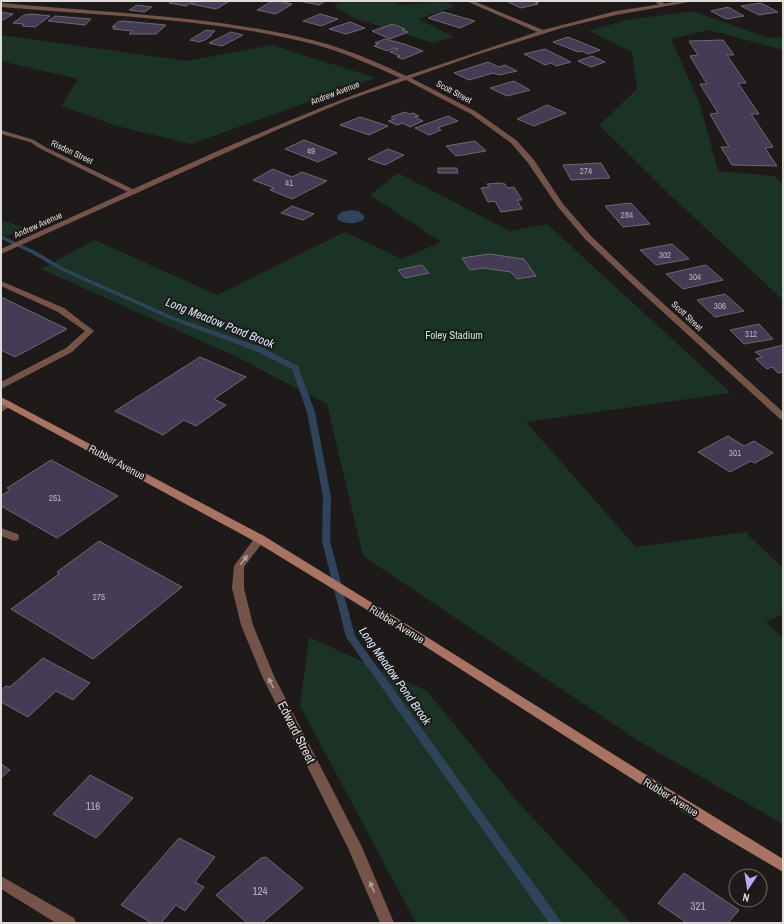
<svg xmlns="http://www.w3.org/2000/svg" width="784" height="924" font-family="'Archivo Narrow',sans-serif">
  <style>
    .green { fill: #1b3226 }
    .water { fill: #2f435a }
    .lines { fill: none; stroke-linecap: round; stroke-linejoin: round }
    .stream { fill: #2f435a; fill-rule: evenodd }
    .building { fill: #443b55; stroke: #6b6a6d }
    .lane { fill: #745349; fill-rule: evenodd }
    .street { fill: #745349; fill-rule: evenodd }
    .secondary { fill: #a87363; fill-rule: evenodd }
    .oneway { fill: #af9f9a }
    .labels { text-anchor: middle; stroke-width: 4; stroke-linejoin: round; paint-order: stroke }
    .far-street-label { font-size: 9px; fill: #dfdddc; stroke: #1d1a19 }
    .number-label { font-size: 9px; fill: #b8b4ba }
    .park-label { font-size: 11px; fill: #b0ecca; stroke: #1d1a19 }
    .street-label { font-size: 11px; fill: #dfdddc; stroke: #1d1a19 }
    .near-number-label { font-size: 11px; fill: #b8b4ba }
    .water-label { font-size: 12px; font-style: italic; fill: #d6e6f8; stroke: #1d1a19 }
    .near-street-label { font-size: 13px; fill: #dfdddc; stroke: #1d1a19 }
  </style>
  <rect width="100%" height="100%" fill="#1d1a19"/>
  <g class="green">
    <polygon points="339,1 391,1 402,5 443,1 456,6 419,19 454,37 433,43 357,19 334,7"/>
    <polygon points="693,11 768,38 783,37 783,50 709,30 671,39 700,104 718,171 774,176 783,184 783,300 671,196 599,125 637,89 632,52 589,31 626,20"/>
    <polygon points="1,35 187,61 272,45 376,78 191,144 117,126 61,106 78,79 1,61"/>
    <polygon points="398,173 510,231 547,224 731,393 526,422 636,547 745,532 783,568 783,614 766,622 783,637 783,824 642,743 363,556 327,404 235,356 41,269 95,240 217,295 345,232 402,259 441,242 370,195"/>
    <polygon points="1,220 26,228 1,238"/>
    <polygon points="309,637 427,691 516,800 631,923 416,923 300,706"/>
  </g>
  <path class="water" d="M350,210L358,211L364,215V219C356,225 346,224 338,220L337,216L342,212Z"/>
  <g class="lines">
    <polygon class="stream" points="1,235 35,251 64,268 174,317 261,347 298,366 315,412 331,497 330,541 355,636 562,923 549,923 346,637 322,541 323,497 307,412 292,369 255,351 170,319 60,270 31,253 1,239"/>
  </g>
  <g class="building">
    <polygon points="173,1 194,1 186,6 169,3"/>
    <polygon points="197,1 230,1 216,9 191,4"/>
    <polygon points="272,1 278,1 292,4 276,14 257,10"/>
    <polygon points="299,1 325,1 319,5"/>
    <polygon points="513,1 537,1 539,2 535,3 538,4 521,8 508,2"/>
    <polygon points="761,3 778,12 759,15 741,6"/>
    <polygon points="137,5 152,7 144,12 129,10"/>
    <polygon points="728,7 744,16 726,19 711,11"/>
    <polygon points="1,12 13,14 3,20 1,20"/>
    <polygon points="443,12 475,21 460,28 428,18"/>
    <polygon points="32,14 50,16 35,27 22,26 24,24 13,23 24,15"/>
    <polygon points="320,14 338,19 321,26 303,21"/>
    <polygon points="55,16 91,19 85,25 48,21"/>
    <polygon points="123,21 166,25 156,34 129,34 132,31 113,29 116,27 112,27 118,22"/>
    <polygon points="350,22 365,28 346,34 329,29"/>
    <polygon points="393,24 405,29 402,30 408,32 390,39 372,31"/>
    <polygon points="206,30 215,31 210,35 212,35 205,40 199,42 190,40"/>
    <polygon points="231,32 243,35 222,46 209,43"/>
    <polygon points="568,37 600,50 588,54 582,51 578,52 553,42"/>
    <polygon points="385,39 404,44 423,51 403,59 397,57 400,56 390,52 398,49 395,48 387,51 374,46 379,44 375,43"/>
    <polygon points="723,40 734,55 727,55 746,83 738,83 759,114 751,114 773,147 765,148 777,166 732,165 721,147 729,147 710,114 718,113 700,84 707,84 690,56 698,55 689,41"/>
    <polygon points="545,49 571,62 556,66 551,63 545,65 524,54"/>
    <polygon points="592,56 605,62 591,67 578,61"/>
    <polygon points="488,62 499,67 505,65 517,71 499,75 493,73 469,80 454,73"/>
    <polygon points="514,81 530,90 507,96 490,88"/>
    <polygon points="547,105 566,113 534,126 517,119"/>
    <polygon points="405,112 409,114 413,113 419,116 415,117 423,121 410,127 403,123 397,125 388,121 395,119 391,117"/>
    <polygon points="448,116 458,121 437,128 441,130 429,135 415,128"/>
    <polygon points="360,117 376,122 388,126 369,135 340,125"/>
    <polygon points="304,140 337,153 318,162 285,149"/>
    <polygon points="475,141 486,151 456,156 446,146"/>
    <polygon points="388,149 404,155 385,165 368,159"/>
    <polygon points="601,163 610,178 571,180 563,165"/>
    <polygon points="438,168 457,168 458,173 438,173"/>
    <polygon points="273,169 292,177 302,172 327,181 292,199 270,190 274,188 253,180"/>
    <polygon points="499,183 505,184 507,188 514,187 522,200 517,200 522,209 501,212 495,201 488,202 481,188 489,187 487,184"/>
    <polygon points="631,203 650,224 623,227 605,206"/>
    <polygon points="292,206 314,214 303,220 281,213"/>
    <polygon points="672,244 689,259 656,265 640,250"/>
    <polygon points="489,254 524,259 536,276 517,279 511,272 483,268 470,270 462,258"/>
    <polygon points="422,265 429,273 405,278 398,270"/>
    <polygon points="706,265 723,280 683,289 666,274"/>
    <polygon points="725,294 744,311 715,317 697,300"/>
    <polygon points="1,297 67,329 15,357 1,350"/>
    <polygon points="759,324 773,339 744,344 730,330"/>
    <polygon points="783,345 783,372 778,373 772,367 767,369 756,359 762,357 755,352"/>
    <polygon points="200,357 246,377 214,399 226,405 196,426 184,420 163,435 115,411"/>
    <polygon points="728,436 744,446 754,441 773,453 755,463 751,461 730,472 698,452"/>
    <polygon points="51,460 118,496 57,538 1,506 1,496 10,490 7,488"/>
    <polygon points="99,541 182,587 93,659 11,609 59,574 57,572"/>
    <polygon points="43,658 90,683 73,700 56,691 28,717 1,702 1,690 6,686 10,687"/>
    <polygon points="1,764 10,770 1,778"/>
    <polygon points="90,775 133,798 96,838 53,814"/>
    <polygon points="179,838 215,857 195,882 204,887 185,911 176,905 161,923 152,923 121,905"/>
    <polygon points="266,857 303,888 262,923 247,923 216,895 261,858"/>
    <polygon points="684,873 739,910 728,923 687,923 658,903"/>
  </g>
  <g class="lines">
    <g class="lane">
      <polygon points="654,1 661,1 666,5 661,6"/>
      <polygon points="1,130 34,140 45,147 139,192 135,194 132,194 41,149 30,142 1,134"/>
      <polygon points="1,281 64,308 94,331 72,352 1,389 1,382 66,348 85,331 58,312 1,286"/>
      <polygon points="9,401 14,404 1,412 1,405"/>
      <polygon points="1,528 18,534 19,537 18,540 14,541 1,536"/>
    </g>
    <g class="street">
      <path d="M466,1H474L543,30L616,11L681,1H695L616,15L562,28L476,55L411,78L475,111L516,140L534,160L563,204L591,236L634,277L783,412V420L780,419L628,280L585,239L558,207L528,163L511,143L471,114L406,80L348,100L279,129L1,254V249C133,190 264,126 400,78C372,65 343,52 313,44C211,18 105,16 1,7V3C106,13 213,15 316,41C347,49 377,62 406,76L537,32Z"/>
      <polygon points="260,535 264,536 265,539 244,567 244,588 253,625 274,676 362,847 394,923 380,923 348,848 262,676 241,625 232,588 234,566 256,536"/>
      <polygon points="1,876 74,918 76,923 56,923 1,889"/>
    </g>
    <polygon class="secondary" points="1,397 264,536 395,617 656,781 783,859 783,872 712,830 387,622 256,542 1,404"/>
  </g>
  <defs><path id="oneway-solid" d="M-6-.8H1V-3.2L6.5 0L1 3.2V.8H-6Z"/></defs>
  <g class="oneway">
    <use href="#oneway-solid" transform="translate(244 560) rotate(-53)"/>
    <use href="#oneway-solid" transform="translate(271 683) rotate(-117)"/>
    <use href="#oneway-solid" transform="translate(372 887) rotate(-113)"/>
  </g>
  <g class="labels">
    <g class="far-street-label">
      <text transform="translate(454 92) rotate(28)" y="3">Scott Street</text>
      <text transform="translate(335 93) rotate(-21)" y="3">Andrew Avenue</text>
      <text transform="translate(72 152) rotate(25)" y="3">Risdon Street</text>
      <text transform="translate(38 225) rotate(-24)" y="3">Andrew Avenue</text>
      <text transform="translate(687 316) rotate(43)" y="3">Scott Street</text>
    </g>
    <g class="number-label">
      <text x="311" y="154">49</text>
      <text x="586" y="174">274</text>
      <text x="289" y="186">41</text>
      <text x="627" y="218">284</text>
      <text x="665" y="258">302</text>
      <text x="695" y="280">304</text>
      <text x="720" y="309">306</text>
      <text x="751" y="337">312</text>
      <text x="735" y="456">301</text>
      <text x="55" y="501">251</text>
      <text x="99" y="600">275</text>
    </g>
    <g class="park-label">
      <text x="454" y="339">Foley Stadium</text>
    </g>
    <g class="street-label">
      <text transform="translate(117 462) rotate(28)" y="4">Rubber Avenue</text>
      <text transform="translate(397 624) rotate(32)" y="4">Rubber Avenue</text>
      <text transform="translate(671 797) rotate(32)" y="4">Rubber Avenue</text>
    </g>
    <g class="near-number-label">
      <text x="93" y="810">116</text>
      <text x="260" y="895">124</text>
      <text x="698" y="910">321</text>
    </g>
    <g class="water-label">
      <text transform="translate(220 323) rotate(22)" y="4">Long Meadow Pond Brook</text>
      <text transform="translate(395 676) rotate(55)" y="4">Long Meadow Pond Brook</text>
    </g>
    <g class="near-street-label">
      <text transform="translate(297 732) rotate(63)" y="5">Edward Street</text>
    </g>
  </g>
  <rect width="784" height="924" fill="none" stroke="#dfdddc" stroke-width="4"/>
  <g transform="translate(748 888) rotate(192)"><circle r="19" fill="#1d1a19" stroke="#6b6867"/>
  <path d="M0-3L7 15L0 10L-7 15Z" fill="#bbaaf6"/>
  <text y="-6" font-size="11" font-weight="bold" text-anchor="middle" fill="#dfdddc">N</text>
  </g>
</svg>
